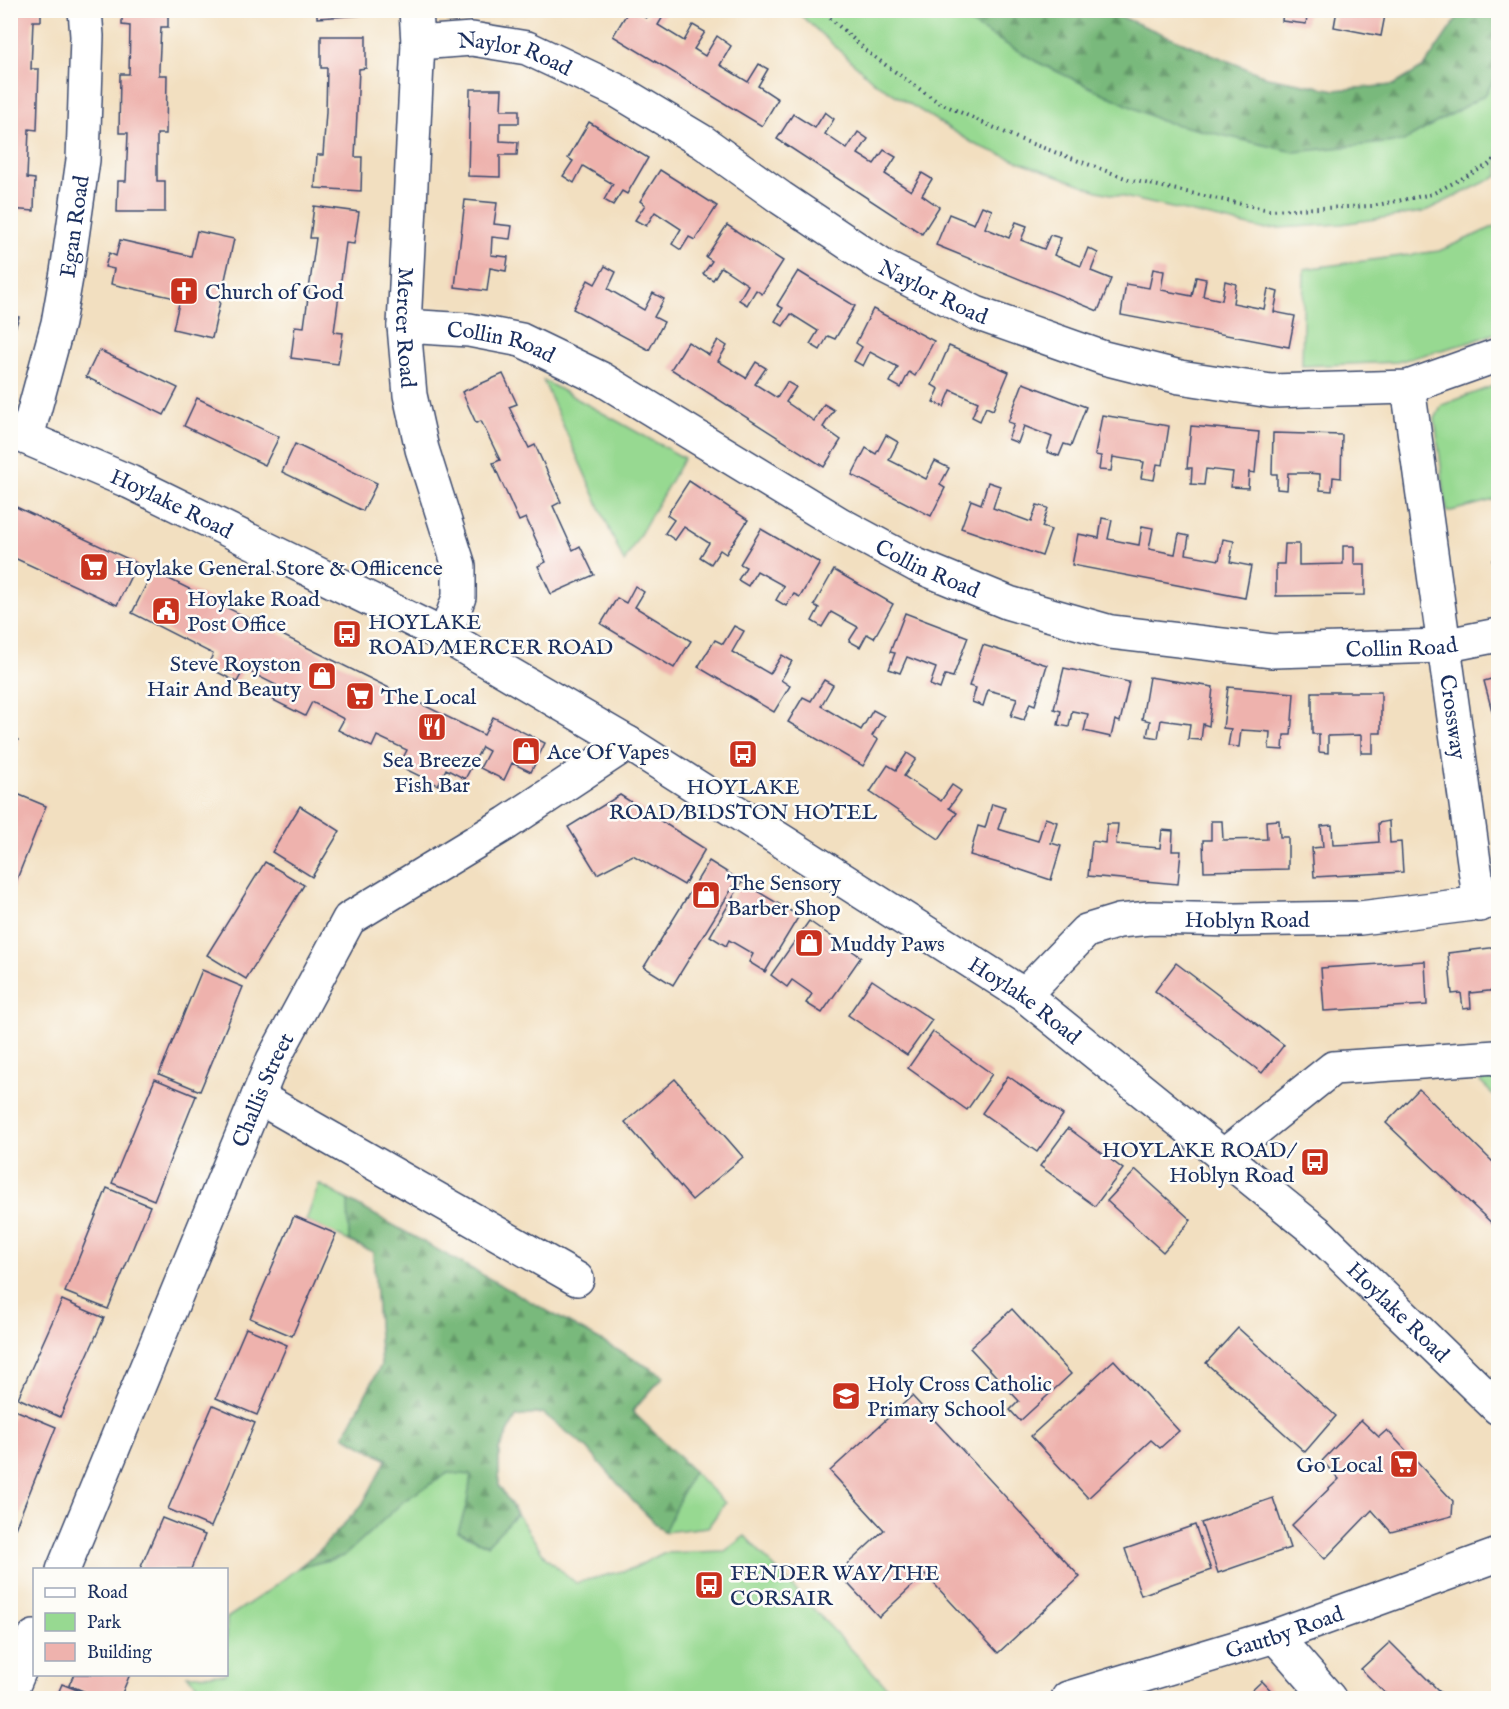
<svg xmlns="http://www.w3.org/2000/svg" width="1509" height="1709" font-family="'IM FELL English',serif">
  <style>
    .green { fill: #97d991; stroke: #598478; stroke-width: 1.5 }
    .forest { fill: url(#forest-firs); stroke: #4a746c; stroke-width: 1.5 }
    .building { fill: #eeb2ad }
    .lines { fill: none; stroke-linecap: round; stroke-linejoin: round }
    .minor-casing { stroke: #3b496d; stroke-width: 36 }
    .major-casing { stroke: #3b496d; stroke-width: 36 }
    .path { stroke: #3b496d; stroke-width: 4; stroke-dasharray: 1.5 4.5; stroke-linecap: butt }
    .minor { stroke: #fff; stroke-width: 33 }
    .major { stroke: #fff; stroke-width: 33 }
    .labels { text-anchor: middle; stroke-width: 5; stroke-linejoin: round; paint-order: stroke }
    .street-label { font-size: 22px; fill: #1b2f5e; stroke: #fdfcf7 }
    .poi-label { font-size: 22px; fill: #1b2f5e; stroke: #fdfcf7; text-anchor: start }
  </style>
  <defs>
    <pattern id="forest-firs" width="22" height="20" patternUnits="userSpaceOnUse" patternTransform="scale(1.5)"><rect width="22" height="20" fill="#79b97b"/><path d="M5 1l3.5 6h-7zM16 11l3.5 6h-7z" fill="#629768"/></pattern>
  </defs>
  <rect width="100%" height="100%" fill="#fdfcf7"/>
  <filter id="ink" filterUnits="userSpaceOnUse"><feTurbulence type="fractalNoise" baseFrequency=".0167" numOctaves="2"/><feDisplacementMap in="SourceGraphic" scale="12" xChannelSelector="R" yChannelSelector="G"/><feConvolveMatrix kernelMatrix="1 2 1 2 8 2 1 2 1" color-interpolation-filters="sRGB"/></filter>
  <filter id="wash" filterUnits="userSpaceOnUse"><feTurbulence type="fractalNoise" baseFrequency=".008" numOctaves="4" result="noise"/><feDisplacementMap in="SourceGraphic" scale="24" xChannelSelector="R" yChannelSelector="G"/><feGaussianBlur stdDeviation="1.35" result="paint"/><feColorMatrix in="noise" values="0 0 0 0 0 0 0 0 0 0 0 0 0 0 0 0 0 1.4 0 .05"/><feComposite in="paint" operator="in"/></filter>
  <g filter="url(#wash)">
    <rect width="100%" height="100%" fill="#f2dfc0"/>
    <g class="green">
      <polygon points="796,11 1107,11 1267,77 1335,90 1394,85 1424,67 1462,11 1498,11 1498,176 1423,212 1341,224 1263,229 1098,191 976,145 874,82"/>
      <polygon points="1498,225 1498,332 1471,342 1397,362 1302,366 1304,269 1439,251"/>
      <polygon points="543,380 684,458 624,562"/>
      <polygon points="1498,384 1498,499 1447,512 1435,419 1442,405"/>
      <polygon points="1498,1058 1498,1099 1480,1082"/>
      <polygon points="319,1184 664,1376 632,1412 725,1503 708,1527 664,1532 633,1501 587,1448 543,1413 516,1417 499,1450 499,1486 546,1558 576,1583 634,1568 663,1553 725,1551 745,1536 883,1683 895,1698 211,1698 187,1675 226,1674 227,1618 271,1589 319,1551 362,1505 387,1460 344,1436 381,1365 373,1252 306,1221"/>
    </g>
    <g class="forest">
      <polygon points="949,11 1107,11 1267,77 1335,90 1394,85 1424,67 1462,11 1498,11 1498,73 1485,95 1404,141 1294,152 1161,121 1037,62"/>
      <polygon points="348,1200 664,1376 632,1411 693,1471 664,1532 633,1501 587,1448 543,1413 516,1417 499,1450 499,1486 517,1514 487,1545 458,1532 467,1503 471,1475 448,1473 405,1500 344,1556 298,1568 319,1551 362,1505 387,1459 344,1436 381,1365 373,1252 349,1241"/>
    </g>
    <g id="blocks">
      <g class="building">
        <polygon points="10,10 41,10 41,21 33,21 31,69 39,69 37,130 29,129 27,178 35,179 34,211 10,209"/>
        <polygon points="122,10 168,10 168,27 161,27 159,68 159,75 167,75 166,134 157,134 157,181 165,181 165,212 117,212 118,181 126,181 128,133 119,133 120,74 129,74 130,26 122,25"/>
        <polygon points="317,10 365,10 365,15 317,18"/>
        <polygon points="629,10 633,10 646,18 651,10 667,10 658,25 684,41 693,25 705,32 694,49 705,56 717,36 731,46 720,65 748,82 759,64 768,69 758,86 778,99 762,126 613,36"/>
        <polygon points="1283,10 1308,10 1306,24 1282,21"/>
        <polygon points="1337,10 1386,10 1381,36 1334,27"/>
        <polygon points="321,36 366,36 366,68 359,69 355,157 362,157 361,191 315,188 317,155 323,155 326,112 327,68 321,68"/>
        <polygon points="470,89 502,89 501,110 519,110 519,123 500,123 500,141 518,142 517,155 500,155 500,177 468,176"/>
        <polygon points="825,112 834,119 825,134 847,149 858,132 868,139 858,154 874,164 884,150 896,157 885,174 902,185 911,191 922,173 932,179 922,195 939,207 922,234 777,139 793,114 815,128"/>
        <polygon points="589,122 648,158 627,194 622,191 613,205 604,200 613,184 583,166 574,183 563,176 573,161 568,158"/>
        <polygon points="660,170 717,206 695,240 689,237 681,250 672,244 681,229 655,212 646,226 635,220 645,205 640,201"/>
        <polygon points="465,200 497,203 494,224 512,226 510,239 492,237 491,255 508,257 506,271 490,268 487,291 455,287"/>
        <polygon points="314,206 359,212 354,244 346,243 334,332 343,333 338,364 291,358 295,326 304,327 316,238 310,238"/>
        <polygon points="982,206 992,210 985,228 1009,238 1016,222 1027,226 1021,240 1044,249 1050,235 1061,238 1054,255 1081,266 1088,248 1098,253 1091,271 1111,279 1098,311 936,245 949,214 974,224"/>
        <polygon points="727,225 783,261 762,294 756,290 747,305 739,300 748,285 721,267 713,280 703,274 712,261 706,257"/>
        <polygon points="197,231 234,239 212,338 173,329 180,299 111,284 114,269 105,267 109,253 116,256 120,240 191,256"/>
        <polygon points="605,266 616,272 608,289 644,310 653,293 664,299 654,317 664,322 649,350 573,309 588,280 595,284"/>
        <polygon points="1153,269 1164,271 1161,290 1192,296 1196,277 1206,279 1203,296 1222,300 1225,281 1236,284 1233,303 1264,309 1268,289 1278,292 1274,312 1295,316 1289,347 1121,315 1126,284 1149,288"/>
        <polygon points="798,271 855,306 835,339 828,336 820,350 810,344 818,331 791,314 783,326 775,321 783,308 777,305"/>
        <polygon points="873,309 934,341 915,376 909,372 901,388 890,382 898,367 870,352 863,366 854,361 862,347 856,343"/>
        <polygon points="10,315 19,317 11,340 10,340"/>
        <polygon points="718,340 727,346 718,361 746,378 756,362 766,368 755,384 777,398 787,382 796,387 786,402 814,421 824,404 834,410 823,427 841,440 824,467 671,369 688,342 709,355"/>
        <polygon points="949,346 1009,372 993,410 986,407 980,421 972,417 978,402 951,390 944,407 933,402 939,389 932,385"/>
        <polygon points="99,350 178,388 164,415 86,377"/>
        <polygon points="503,374 517,404 509,407 529,448 535,445 561,502 553,506 573,550 580,546 594,575 551,594 538,566 546,562 526,518 519,521 493,463 500,460 481,421 476,423 462,392"/>
        <polygon points="1023,383 1086,407 1071,446 1064,444 1059,456 1047,452 1052,437 1024,426 1018,443 1008,439 1014,424 1008,422"/>
        <polygon points="197,398 279,437 265,465 184,426"/>
        <polygon points="1102,415 1169,426 1163,465 1157,464 1154,480 1141,478 1144,462 1113,457 1111,471 1099,470 1101,456 1095,455"/>
        <polygon points="1191,426 1259,432 1255,473 1249,472 1248,488 1231,487 1233,472 1206,469 1204,485 1191,484 1192,468 1187,468"/>
        <polygon points="1273,433 1342,435 1341,478 1333,477 1332,491 1320,490 1320,474 1306,473 1288,473 1287,490 1277,489 1277,474 1272,474"/>
        <polygon points="886,435 898,442 889,460 907,469 926,479 935,461 949,468 940,485 945,488 931,516 852,475 866,448 876,454"/>
        <polygon points="295,444 377,483 363,511 282,472"/>
        <polygon points="689,481 748,520 726,554 720,550 711,564 700,557 709,543 684,527 675,540 665,533 674,520 667,515"/>
        <polygon points="988,482 1000,486 993,508 1031,522 1037,505 1048,508 1042,527 1051,530 1042,556 961,528 971,500 981,504"/>
        <polygon points="14,506 137,563 117,605 10,556 10,512"/>
        <polygon points="1102,518 1112,520 1108,539 1139,545 1142,526 1153,528 1149,549 1175,554 1179,534 1189,536 1186,554 1219,560 1223,539 1234,541 1230,562 1251,566 1245,598 1072,565 1078,534 1099,538"/>
        <polygon points="761,529 820,563 800,597 794,594 786,606 776,600 784,586 757,571 748,586 738,580 746,567 740,564"/>
        <polygon points="1285,544 1299,544 1299,565 1343,564 1343,546 1354,546 1354,564 1365,564 1365,595 1276,596 1276,564 1284,564"/>
        <polygon points="1498,559 1498,580 1492,560"/>
        <polygon points="834,570 893,604 874,638 867,634 860,647 849,641 858,627 831,612 822,627 812,621 819,608 814,605"/>
        <polygon points="153,571 484,735 493,717 545,743 531,772 512,763 504,780 480,768 489,751 482,747 465,779 446,769 438,785 399,766 407,750 377,736 372,747 338,730 344,719 312,702 305,716 269,698 276,685 244,669 237,682 207,667 213,654 132,613"/>
        <polygon points="635,586 644,592 635,607 691,641 674,668 601,624 617,598 626,603"/>
        <polygon points="905,613 968,637 953,677 945,675 940,689 930,685 936,668 907,657 900,673 889,669 895,653 890,652"/>
        <polygon points="734,626 744,631 732,652 770,674 782,655 792,661 781,680 790,686 774,712 698,667 715,640 723,644"/>
        <polygon points="983,645 1047,665 1035,705 1030,703 1024,720 1011,716 1017,698 988,690 983,706 972,702 976,688 969,686"/>
        <polygon points="1064,668 1129,682 1120,722 1115,720 1111,737 1084,731 1088,714 1072,711 1069,727 1058,725 1061,711 1054,709"/>
        <polygon points="1149,677 1213,687 1209,726 1203,724 1201,740 1188,739 1190,724 1161,720 1158,738 1147,736 1150,721 1142,719"/>
        <polygon points="1498,677 1498,725 1496,726 1484,681"/>
        <polygon points="824,680 833,685 821,706 861,730 873,710 884,716 872,736 878,740 863,766 788,722 803,697 811,701"/>
        <polygon points="1228,687 1294,693 1291,735 1284,735 1283,750 1269,749 1270,732 1258,731 1241,730 1239,747 1228,746 1231,729 1223,728"/>
        <polygon points="1312,692 1381,692 1381,733 1373,733 1373,753 1361,753 1361,735 1328,736 1328,753 1319,752 1319,734 1312,734"/>
        <polygon points="10,737 18,740 11,759 10,759"/>
        <polygon points="907,753 916,759 904,776 941,801 952,785 961,791 949,808 957,813 939,839 870,792 888,765 896,770"/>
        <polygon points="10,791 46,806 11,894 10,894"/>
        <polygon points="620,795 705,849 684,885 633,855 597,874 568,827"/>
        <polygon points="992,804 1005,808 998,829 1038,841 1045,818 1057,822 1051,843 1061,846 1051,880 1012,867 970,855 978,826 985,828"/>
        <polygon points="300,806 340,831 312,877 272,852"/>
        <polygon points="1279,820 1280,837 1288,837 1288,869 1204,871 1203,840 1211,840 1211,821 1222,821 1223,840 1267,839 1266,821"/>
        <polygon points="1389,821 1390,843 1401,842 1403,872 1314,877 1312,848 1323,847 1321,826 1332,825 1333,845 1356,844 1379,842 1378,823"/>
        <polygon points="1107,824 1118,824 1116,844 1135,846 1160,848 1162,830 1173,831 1172,851 1181,851 1178,884 1088,876 1092,841 1105,843"/>
        <polygon points="709,861 738,879 673,985 644,967"/>
        <polygon points="265,862 304,885 246,979 207,955"/>
        <polygon points="742,882 799,916 765,972 749,962 753,954 729,940 726,946 710,936"/>
        <polygon points="809,921 861,957 822,1013 806,1003 812,994 792,980 787,987 771,975"/>
        <polygon points="1498,947 1498,990 1470,993 1471,1008 1463,1009 1461,993 1452,994 1448,953"/>
        <polygon points="1425,961 1427,1005 1324,1011 1321,968"/>
        <polygon points="1176,963 1284,1045 1262,1073 1155,991"/>
        <polygon points="202,970 243,987 200,1091 159,1074"/>
        <polygon points="872,980 932,1020 907,1055 848,1015"/>
        <polygon points="933,1032 992,1074 967,1110 908,1068"/>
        <polygon points="1008,1076 1063,1115 1037,1152 982,1113"/>
        <polygon points="155,1079 196,1096 154,1200 112,1183"/>
        <polygon points="675,1079 743,1157 692,1200 625,1122"/>
        <polygon points="1419,1089 1498,1167 1498,1229 1386,1123"/>
        <polygon points="1068,1128 1123,1169 1095,1206 1040,1166"/>
        <polygon points="1136,1170 1191,1220 1163,1252 1107,1201"/>
        <polygon points="107,1188 150,1206 108,1309 65,1292"/>
        <polygon points="294,1216 336,1234 292,1336 250,1318"/>
        <polygon points="62,1300 104,1318 60,1417 18,1398"/>
        <polygon points="1012,1309 1071,1374 1020,1421 1010,1410 1019,1401 970,1348"/>
        <polygon points="246,1328 287,1345 257,1415 216,1398"/>
        <polygon points="1238,1328 1336,1416 1305,1452 1206,1363"/>
        <polygon points="1114,1360 1179,1431 1160,1448 1151,1440 1088,1498 1031,1436"/>
        <polygon points="912,1396 1080,1577 998,1653 925,1574 879,1617 838,1573 884,1530 830,1471"/>
        <polygon points="213,1405 255,1423 211,1527 168,1509"/>
        <polygon points="15,1410 56,1427 14,1531 10,1530 10,1422"/>
        <polygon points="1361,1420 1379,1437 1387,1430 1453,1501 1452,1516 1391,1532 1372,1510 1325,1559 1292,1525 1339,1479 1322,1461"/>
        <polygon points="1273,1498 1290,1548 1218,1573 1201,1523"/>
        <polygon points="162,1518 205,1535 191,1569 140,1569"/>
        <polygon points="1195,1525 1211,1570 1141,1595 1125,1549"/>
        <polygon points="1390,1642 1446,1698 1390,1698 1361,1669"/>
        <polygon points="74,1674 130,1674 120,1698 100,1698 69,1685"/>
        <polygon points="1262,1681 1278,1698 1244,1698"/>
        <polygon points="62,1684 97,1698 56,1698"/>
      </g>
    </g>
  </g>
  <g filter="url(#ink)">
    <use href="#blocks" fill-opacity="0" stroke="#3b496d" stroke-width="1.5"/>
    <g class="lines">
      <g class="minor-casing">
        <g id="minor">
          <path id="s1" d="M416,10L418,43L404,326L410,395L422,449L459,566V597L445,636"/>
          <path id="s2" d="M418,43L472,39L527,48L618,91L703,142L781,198L884,267L976,313L1104,358L1180,377L1271,391L1408,387L1498,355"/>
          <path id="s3" d="M404,326L469,330L521,340L602,379L840,524L916,565L1009,603L1111,632L1273,651L1443,646L1498,635"/>
          <path id="s4" d="M1408,387L1480,905"/>
          <path id="s5" d="M27,437L58,323L67,272L83,160L87,36L85,10"/>
          <path id="s6" d="M1024,995L1086,931L1119,921L1150,918L1236,920L1360,918L1498,901"/>
          <polyline points="258,1097 577,1279"/>
          <polyline points="1222,1157 1333,1068 1496,1057 1498,1059"/>
          <path id="s7" d="M63,1570L273,1060L349,919L507,823L628,743"/>
          <polyline points="1275,1636 1329,1698"/>
          <polyline points="10,1693 34,1637"/>
          <path id="s8" d="M1068,1698L1275,1636L1498,1555"/>
        </g>
      </g>
      <g class="major-casing">
        <g id="major">
          <path id="s9" d="M10,431L130,482L445,636L628,743L1024,995L1317,1232L1498,1408"/>
        </g>
      </g>
      <polyline class="path" points="821,10 870,54 938,102 1019,139 1131,180 1269,210 1372,206 1432,194 1488,165 1498,156"/>
      <use href="#minor" class="minor"/>
      <use href="#major" class="major"/>
    </g>
  </g>
  <defs>
    <g id="church-square" transform="scale(1.5)"><rect x="-9" y="-9" width="18" height="18" rx="4" fill="#c8321e" stroke="#fdfcf7"/><path d="M-1.2-6h2.4v3.5h3.3v2.4h-3.3V6h-2.4V-.1h-3.3v-2.4h3.3Z" fill="#fff"/></g>
    <g id="supermarket-square" transform="scale(1.5)"><rect x="-9" y="-9" width="18" height="18" rx="4" fill="#c8321e" stroke="#fdfcf7"/><path d="M-6-5.5h2.5l.6 2H6L4.5 2H-2.5L-4.4-4H-6ZM-1.5 3.2a1.3 1.3 0 1 0 .1 0ZM3 3.2a1.3 1.3 0 1 0 .1 0Z" fill="#fff"/></g>
    <g id="civic-square" transform="scale(1.5)"><rect x="-9" y="-9" width="18" height="18" rx="4" fill="#c8321e" stroke="#fdfcf7"/><path d="M-.6-6.5H3V-4.5H.6V-3L4-1V1h2V6H-6V1h2V-1L-.6-3ZM-1.2 2.5V6h2.4V2.5Z" fill="#fff"/></g>
    <g id="bus-square" transform="scale(1.5)"><rect x="-9" y="-9" width="18" height="18" rx="4" fill="#c8321e" stroke="#fdfcf7"/><path d="M-5-6H5V4H4V6H2V4H-2V6H-4V4H-5ZM-3.5-4V0h7V-4ZM-3.5 1.2v1.5H-2V1.2ZM2 1.2v1.5H3.5V1.2Z" fill="#fff"/></g>
    <g id="shop-square" transform="scale(1.5)"><rect x="-9" y="-9" width="18" height="18" rx="4" fill="#c8321e" stroke="#fdfcf7"/><path d="M-5-2.5h2.3a2.7 3.5 0 0 1 5.4 0H5L5.5 6h-11ZM-1.5-2.5h3a1.5 2.3 0 0 0-3 0Z" fill="#fff"/></g>
    <g id="restaurant-square" transform="scale(1.5)"><rect x="-9" y="-9" width="18" height="18" rx="4" fill="#c8321e" stroke="#fdfcf7"/><path d="M-5-6h1v4h1v-4h1v4h1v-4h1v5L-1.5 .5V6h-2V.5L-5-1ZM5-6V6H3V1.5H1.5Q1.5-4 5-6Z" fill="#fff"/></g>
    <g id="school-square" transform="scale(1.5)"><rect x="-9" y="-9" width="18" height="18" rx="4" fill="#c8321e" stroke="#fdfcf7"/><path d="M0-5L7-2L0 1L-7-2ZM-4 1L0 2.5L4 1V4Q0 6-4 4Z" fill="#fff"/></g>
  </defs>
  <g fill-rule="evenodd">
    <use href="#church-square" x="184" y="291"/>
    <use href="#supermarket-square" x="94" y="567"/>
    <use href="#civic-square" x="166" y="611"/>
    <use href="#bus-square" x="347" y="634"/>
    <use href="#shop-square" x="322" y="676"/>
    <use href="#supermarket-square" x="360" y="696"/>
    <use href="#restaurant-square" x="432" y="727"/>
    <use href="#shop-square" x="526" y="751"/>
    <use href="#bus-square" x="743" y="754"/>
    <use href="#shop-square" x="706" y="895"/>
    <use href="#shop-square" x="809" y="943"/>
    <use href="#bus-square" x="1315" y="1162"/>
    <use href="#school-square" x="846" y="1396"/>
    <use href="#supermarket-square" x="1404" y="1464"/>
    <use href="#bus-square" x="709" y="1585"/>
  </g>
  <g class="labels">
    <g class="street-label">
      <text dy="8" stroke="none"><textPath href="#s2" startOffset="99">Naylor Road</textPath></text>
      <text dy="8" stroke="none"><textPath href="#s5" startOffset="216">Egan Road</textPath></text>
      <text dy="8" stroke="none"><textPath href="#s2" startOffset="585">Naylor Road</textPath></text>
      <text dy="8" stroke="none"><textPath href="#s1" startOffset="318">Mercer Road</textPath></text>
      <text dy="8" stroke="none"><textPath href="#s3" startOffset="99">Collin Road</textPath></text>
      <text dy="8" stroke="none"><textPath href="#s9" startOffset="177">Hoylake Road</textPath></text>
      <text dy="8" stroke="none"><textPath href="#s3" startOffset="585">Collin Road</textPath></text>
      <text dy="8" stroke="none"><textPath href="#s3" startOffset="1071">Collin Road</textPath></text>
      <text dy="8" stroke="none"><textPath href="#s4" startOffset="333">Crossway</textPath></text>
      <text dy="8" stroke="none"><textPath href="#s6" startOffset="252">Hoblyn Road</textPath></text>
      <text dy="8" stroke="none"><textPath href="#s9" startOffset="1166">Hoylake Road</textPath></text>
      <text dy="8" stroke="none"><textPath href="#s7" startOffset="520">Challis Street</textPath></text>
      <text dy="8" stroke="none"><textPath href="#s9" startOffset="1653">Hoylake Road</textPath></text>
      <text dy="8" stroke="none"><textPath href="#s8" startOffset="226">Gautby Road</textPath></text>
    </g>
    <g class="poi-label">
      <text x="205" y="299">Church of God</text>
      <text x="115" y="575">Hoylake General Store &amp; Offlicence</text>
      <text x="187" y="606">Hoylake Road<tspan x="187" dy="25">Post Office</tspan></text>
      <text x="368" y="629">HOYLAKE<tspan x="368" dy="25">ROAD/MERCER ROAD</tspan></text>
      <text x="301" y="671" text-anchor="end">Steve Royston<tspan x="301" dy="25">Hair And Beauty</tspan></text>
      <text x="381" y="704">The Local</text>
      <text x="547" y="759">Ace Of Vapes</text>
      <text x="432" y="767" text-anchor="middle">Sea Breeze<tspan x="432" dy="25">Fish Bar</tspan></text>
      <text x="743" y="794" text-anchor="middle">HOYLAKE<tspan x="743" dy="25">ROAD/BIDSTON HOTEL</tspan></text>
      <text x="727" y="890">The Sensory<tspan x="727" dy="25">Barber Shop</tspan></text>
      <text x="830" y="951">Muddy Paws</text>
      <text x="1294" y="1157" text-anchor="end">HOYLAKE ROAD/<tspan x="1294" dy="25">Hoblyn Road</tspan></text>
      <text x="867" y="1391">Holy Cross Catholic<tspan x="867" dy="25">Primary School</tspan></text>
      <text x="1383" y="1472" text-anchor="end">Go Local</text>
      <text x="730" y="1580">FENDER WAY/THE<tspan x="730" dy="25">CORSAIR</tspan></text>
    </g>
  </g>
  <rect width="1509" height="1709" fill="none" stroke="#fdfcf7" stroke-width="36"/>
  <rect x="33" y="1568" width="195" height="108" fill="#fdfcf7" stroke="#a3aaba" stroke-width="1.5"/>
  <rect x="45" y="1588" width="30" height="9" fill="#ffffff" stroke="#a3aaba" stroke-width="1.5"/>
  <text x="87" y="1598" font-size="18" fill="#1b2f5e">Road</text>
  <rect x="45" y="1613" width="30" height="18" fill="#97d991" stroke="#a3aaba" stroke-width="1.5"/>
  <text x="87" y="1628" font-size="18" fill="#1b2f5e">Park</text>
  <rect x="45" y="1643" width="30" height="18" fill="#eeb2ad" stroke="#a3aaba" stroke-width="1.5"/>
  <text x="87" y="1658" font-size="18" fill="#1b2f5e">Building</text>
</svg>
